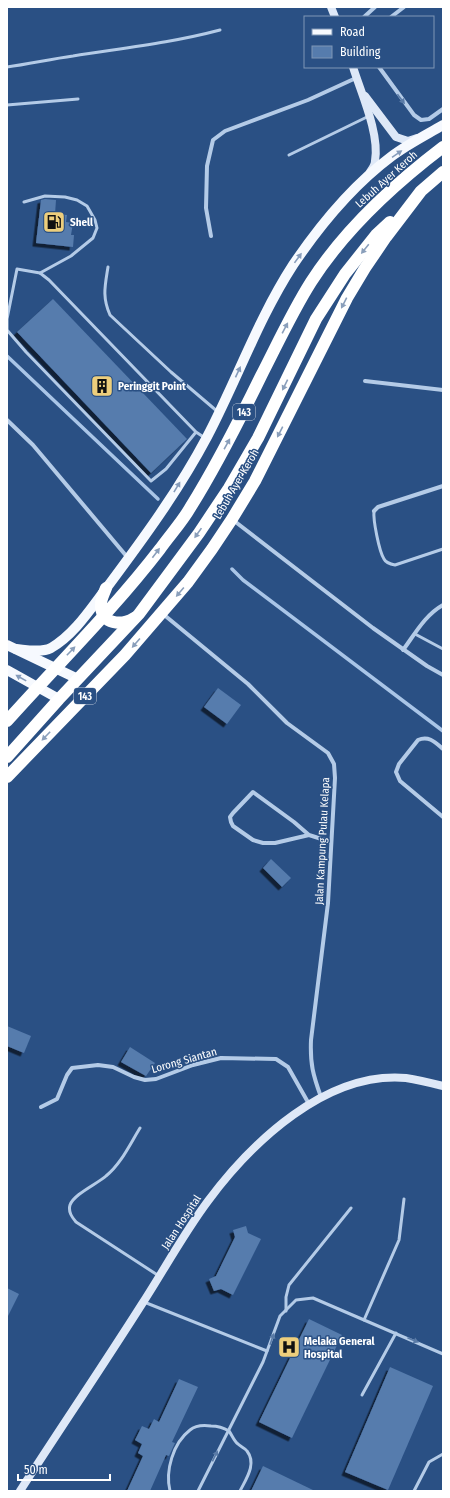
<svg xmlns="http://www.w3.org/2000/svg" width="450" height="1498" font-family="'Fira Sans Condensed',sans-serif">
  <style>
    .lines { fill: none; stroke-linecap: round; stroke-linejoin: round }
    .stream { stroke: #a9c5e7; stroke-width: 3.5 }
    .building { fill: #567cad; filter: url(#shadow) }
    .lane { stroke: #b4cbe7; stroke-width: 3 }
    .street { stroke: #b4cbe7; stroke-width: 4 }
    .secondary { stroke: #dee8f7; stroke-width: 8 }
    .primary { stroke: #f6f9fe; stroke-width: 10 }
    .highway { stroke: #fff; stroke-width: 12 }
    .highway-bridge { stroke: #fff; stroke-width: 12 }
    .oneway { fill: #5a7ba7 }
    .oneway2 { fill: #869cbb }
    .oneway3 { fill: #8a9fbb }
    .labels { text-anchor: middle; stroke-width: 3; stroke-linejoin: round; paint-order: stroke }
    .shield { fill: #2a5084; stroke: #bfcada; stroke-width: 1 }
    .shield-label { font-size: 10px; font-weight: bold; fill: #fff }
    .street-label { font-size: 11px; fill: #fff; stroke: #2a5084 }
    .poi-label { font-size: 11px; font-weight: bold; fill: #fff; stroke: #2a5084; text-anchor: start }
  </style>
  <defs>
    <filter id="shadow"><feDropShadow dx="-3.5" dy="3.5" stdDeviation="0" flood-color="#0009"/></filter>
  </defs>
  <rect width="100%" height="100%" fill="#2a5084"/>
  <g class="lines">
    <g class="stream">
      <polyline points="7,356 158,499"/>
      <polyline points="232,569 243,580 443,731"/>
    </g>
  </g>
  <g class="building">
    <polygon points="45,199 56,200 55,214 67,215 66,222 73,223 71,235 74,235 73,247 36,243 41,200"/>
    <polygon points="53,299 187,439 151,473 17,332"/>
    <polygon points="218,688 241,705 227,724 204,707"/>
    <polygon points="271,859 291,878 282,887 263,868"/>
    <polygon points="7,1026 31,1036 24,1053 7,1046"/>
    <polygon points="130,1047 155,1063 146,1076 121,1062"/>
    <polygon points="246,1226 248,1233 261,1239 233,1295 221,1289 214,1291 209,1279 216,1276 235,1237 233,1230"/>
    <polygon points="7,1288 19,1294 7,1318"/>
    <polygon points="309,1319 342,1335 292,1438 259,1422"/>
    <polygon points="390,1367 433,1386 388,1490 345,1472"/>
    <polygon points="179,1379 198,1387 172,1442 175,1443 169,1456 166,1455 150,1491 127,1491 143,1456 138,1453 142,1444 135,1440 142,1426 149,1429 154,1419 159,1422"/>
    <polygon points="263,1466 315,1491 251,1491"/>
  </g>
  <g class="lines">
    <g class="lane">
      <path d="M7,67C29,64 51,59 73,56C123,48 171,43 220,30"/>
      <polyline points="7,105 78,99"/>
      <polyline points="289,155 369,116"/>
      <polyline points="24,202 45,196 65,197 77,200 87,206 95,220 97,228 93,238 71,256 40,273"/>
      <path d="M108,267C105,286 102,297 110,315L171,372L218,412"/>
      <polyline points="196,432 166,469 151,481 26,352 7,330 7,319 17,269 40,273 49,280 196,432 205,438"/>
      <path d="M374,511C373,520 379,551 384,559C386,563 390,564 395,565L443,549"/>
      <polyline points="415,634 443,649"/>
      <path d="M140,1128C130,1144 121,1164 106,1176C97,1184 74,1194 70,1205C68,1212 72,1217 76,1222L159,1276"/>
      <polyline points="144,1302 267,1351"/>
      <polyline points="286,1311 286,1297 289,1285 351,1208"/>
      <polyline points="364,1320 399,1240 404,1199"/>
      <polyline points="362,1395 396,1333"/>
      <path d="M170,1491C165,1471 173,1443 190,1430C196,1425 204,1425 211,1426C217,1426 224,1428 229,1431C232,1435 234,1441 238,1444C241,1447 245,1448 247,1451C257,1464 246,1479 240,1491"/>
      <polyline points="198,1491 263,1362 280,1316 296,1300 313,1298 443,1354"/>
      <polyline points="414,1491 429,1462 443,1454"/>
    </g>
    <g class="street">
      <polyline points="364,17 375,7"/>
      <polyline points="391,17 404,7"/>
      <polyline points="379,67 414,115 421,120 429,119 443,109"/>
      <polyline points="211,236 206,208 207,166 213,140 225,131 308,100 356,78"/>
      <polyline points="365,381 443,390"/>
      <polyline points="7,420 33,445 128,558"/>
      <polyline points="374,511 378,507 443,486"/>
      <polyline points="233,520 373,628 427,666 443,675"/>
      <path d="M163,614L248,684L287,723L328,753L334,764L335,778L328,903L311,1040C310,1064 313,1075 321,1097"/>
      <path d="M403,650C415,634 425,615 443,605"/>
      <path d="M443,749C436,743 429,735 418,740L399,764L396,772L400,781L443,817"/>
      <polyline points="309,835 294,822 253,792 233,813 230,817 231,822 233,826 253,840 263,843 275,843 309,835 331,842"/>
      <polyline points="41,1107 57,1099 67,1075 72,1068 98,1065 113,1067 134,1077 145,1080 156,1079 193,1065 221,1058 276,1059 288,1067 309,1104"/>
    </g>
    <g class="secondary">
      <polyline points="331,7 335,17"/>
      <path d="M353,67C361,93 380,134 375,161C375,165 372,169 370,172"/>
      <polyline points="365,96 396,137 408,141 417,138"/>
      <path d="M20,1491C60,1429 102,1367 142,1304C164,1270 184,1233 208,1201C252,1142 326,1071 406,1078C419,1080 431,1083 443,1086"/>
    </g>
    <g class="primary">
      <polyline points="7,645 78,679"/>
      <path d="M16,649C27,650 41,653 51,648C75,634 91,608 108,586C143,539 179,490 207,437C237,380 258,319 293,265C320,225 353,185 392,156C408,144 426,135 443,125"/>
      <polyline points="7,670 59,699"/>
    </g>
    <g class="highway">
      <path d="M106,588C104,594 100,600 101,607C102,624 121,626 134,618"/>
      <polyline points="7,757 59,699 139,614 199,533 229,488 258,438 316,319 345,274 376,235 390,222"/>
      <polyline points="7,777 125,655 188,582 212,549 232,519 255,481 347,298 365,268 386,237 421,191 443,172"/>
    </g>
    <path class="highway-bridge" d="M7,721C58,664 113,610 160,549C170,535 182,522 190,508C217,465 239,421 261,376C277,345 292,312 311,282C345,229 393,185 443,147"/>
  </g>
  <defs><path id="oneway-solid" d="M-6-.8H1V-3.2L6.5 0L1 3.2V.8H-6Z"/></defs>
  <g class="oneway">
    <use href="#oneway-solid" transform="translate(401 99) rotate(53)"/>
    <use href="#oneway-solid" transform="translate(272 1339) rotate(-71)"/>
    <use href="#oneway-solid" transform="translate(413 1340) rotate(23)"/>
    <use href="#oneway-solid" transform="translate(215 1456) rotate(-64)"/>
  </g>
  <g class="oneway2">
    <use href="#oneway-solid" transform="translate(397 154) rotate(-34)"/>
    <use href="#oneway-solid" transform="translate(298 258) rotate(-54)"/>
    <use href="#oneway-solid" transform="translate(238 372) rotate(-65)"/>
    <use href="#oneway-solid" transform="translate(177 487) rotate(-59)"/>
    <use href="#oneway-solid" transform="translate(21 678) rotate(-151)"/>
  </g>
  <g class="oneway3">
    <use href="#oneway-solid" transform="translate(365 249) rotate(129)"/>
    <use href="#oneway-solid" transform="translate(344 303) rotate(117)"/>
    <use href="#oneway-solid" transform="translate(285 328) rotate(-62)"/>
    <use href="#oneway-solid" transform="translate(285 385) rotate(116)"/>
    <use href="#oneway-solid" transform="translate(280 432) rotate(117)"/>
    <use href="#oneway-solid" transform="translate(227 444) rotate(-61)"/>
    <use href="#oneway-solid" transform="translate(198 533) rotate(125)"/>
    <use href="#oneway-solid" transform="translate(156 553) rotate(-53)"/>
    <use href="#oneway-solid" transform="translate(180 592) rotate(130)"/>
    <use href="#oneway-solid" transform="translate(136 643) rotate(131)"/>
    <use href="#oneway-solid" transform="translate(71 651) rotate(-46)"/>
    <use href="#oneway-solid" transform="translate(46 736) rotate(134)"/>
  </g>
  <defs>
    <g id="fuel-square" transform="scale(1.15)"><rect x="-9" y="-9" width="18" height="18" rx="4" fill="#edce7c" stroke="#2a5084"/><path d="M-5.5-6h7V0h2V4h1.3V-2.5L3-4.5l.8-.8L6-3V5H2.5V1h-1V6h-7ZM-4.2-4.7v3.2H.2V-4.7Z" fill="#111"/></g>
    <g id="building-square" transform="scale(1.15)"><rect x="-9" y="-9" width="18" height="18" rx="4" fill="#edce7c" stroke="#2a5084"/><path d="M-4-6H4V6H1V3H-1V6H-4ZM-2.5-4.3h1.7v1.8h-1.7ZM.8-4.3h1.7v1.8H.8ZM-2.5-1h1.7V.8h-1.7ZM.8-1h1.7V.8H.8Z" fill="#111"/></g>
    <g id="hospital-square" transform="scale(1.15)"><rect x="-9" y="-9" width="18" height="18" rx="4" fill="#edce7c" stroke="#2a5084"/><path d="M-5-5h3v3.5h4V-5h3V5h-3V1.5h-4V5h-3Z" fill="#111"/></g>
  </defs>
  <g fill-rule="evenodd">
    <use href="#fuel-square" x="54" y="222"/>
    <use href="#building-square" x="102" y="386"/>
    <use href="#hospital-square" x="289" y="1347"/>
  </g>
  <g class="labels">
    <g class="shield">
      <rect x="233" y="404" width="22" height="16" rx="3"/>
      <rect x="74" y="688" width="22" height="16" rx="3"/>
    </g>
    <g class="shield-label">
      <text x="244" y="416">143</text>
      <text x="85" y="700">143</text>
    </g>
    <g class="street-label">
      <text transform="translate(386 179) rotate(-42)" y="4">Lebuh Ayer Keroh</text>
      <text transform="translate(236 484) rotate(-60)" y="4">Lebuh Ayer Keroh</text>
      <text transform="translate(322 841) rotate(-87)" y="4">Jalan Kampung Pulau Kelapa</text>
      <text transform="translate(184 1060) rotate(-16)" y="4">Lorong Siantan</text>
      <text transform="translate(181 1222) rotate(-57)" y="4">Jalan Hospital</text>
    </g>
    <g class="poi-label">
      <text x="70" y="226">Shell</text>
      <text x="118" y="390">Peringgit Point</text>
      <text x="304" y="1345">Melaka General<tspan x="304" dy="13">Hospital</tspan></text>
    </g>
  </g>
  <rect width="450" height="1498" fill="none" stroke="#ffffff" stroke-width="16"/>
  <rect x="304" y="16" width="130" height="52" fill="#2a5084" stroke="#7f96b5"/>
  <rect x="312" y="29" width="20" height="6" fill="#f6f9fe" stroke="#7f96b5"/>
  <text x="340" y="36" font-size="12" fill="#ffffff">Road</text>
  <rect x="312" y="46" width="20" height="12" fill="#567cad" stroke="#7f96b5"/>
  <text x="340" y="56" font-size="12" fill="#ffffff">Building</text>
  <path d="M18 1474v6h92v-6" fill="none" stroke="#ffffff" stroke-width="2"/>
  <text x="24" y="1474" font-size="12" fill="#ffffff" stroke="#2a5084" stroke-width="3" paint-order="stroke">50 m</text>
</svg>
